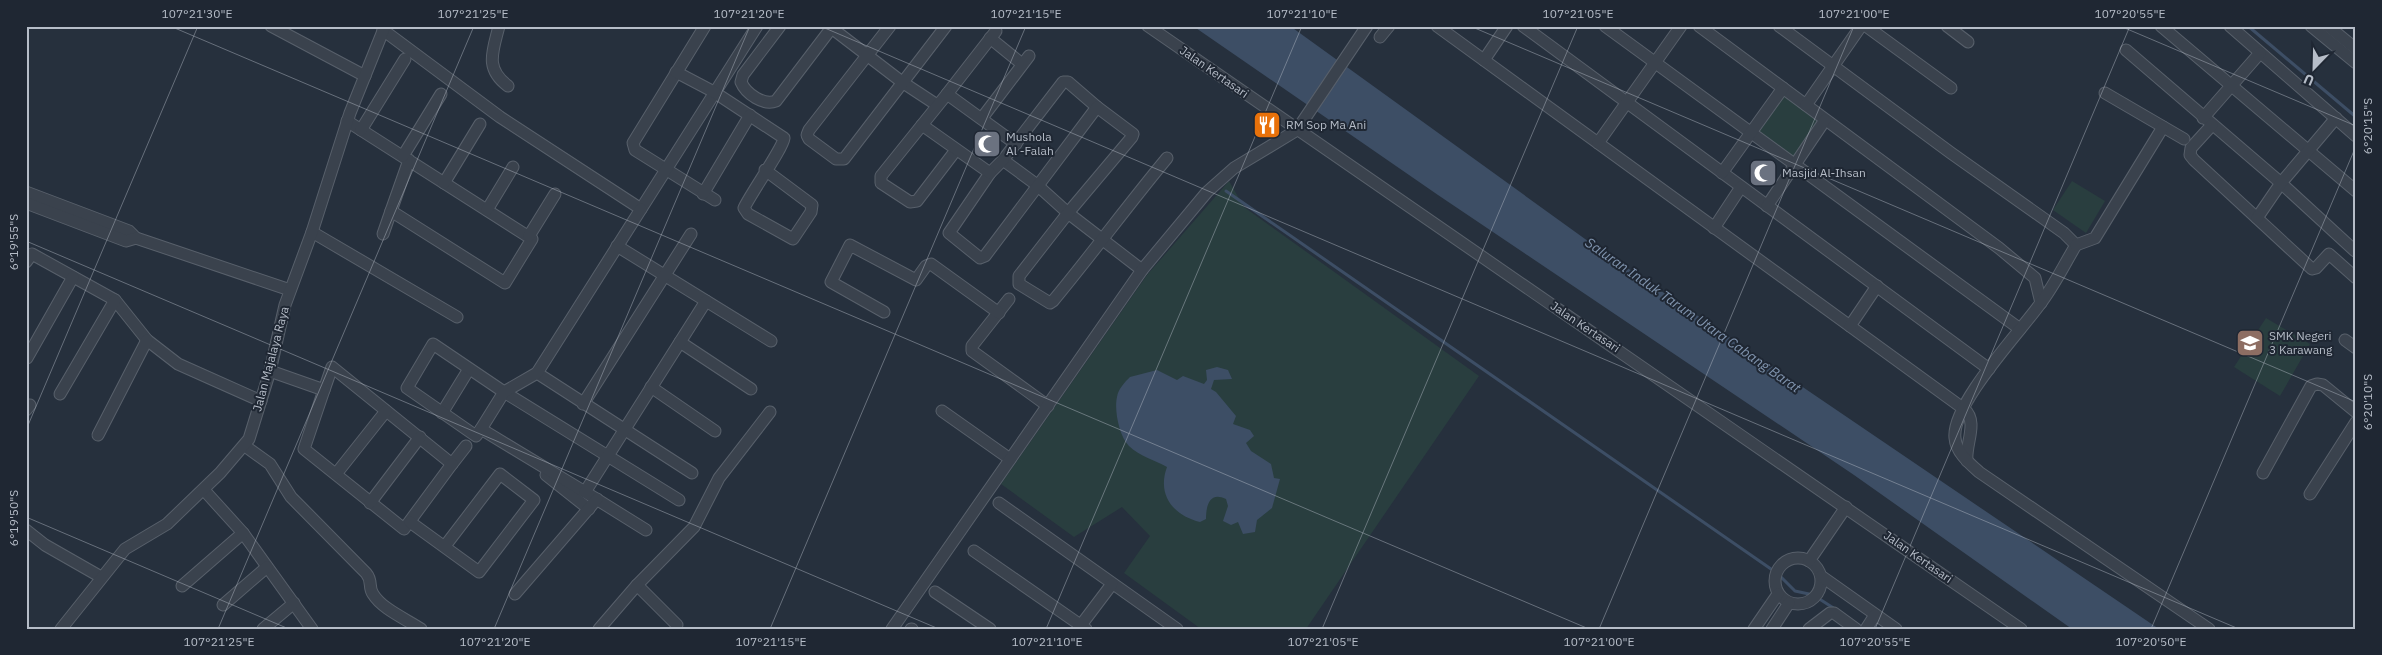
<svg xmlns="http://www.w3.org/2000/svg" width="2382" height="655" font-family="'IBM Plex Sans',sans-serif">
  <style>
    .green { fill: #293e3f }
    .water { fill: #3d4e65 }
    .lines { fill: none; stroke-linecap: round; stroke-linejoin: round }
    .stream { stroke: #3d4e65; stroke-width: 3 }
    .minor-casing { stroke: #58606b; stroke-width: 13 }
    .minor { stroke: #3a424d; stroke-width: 11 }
    .ticks { fill: none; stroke: #b6bdc8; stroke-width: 1; stroke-opacity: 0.45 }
    .labels { text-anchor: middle; stroke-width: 4; stroke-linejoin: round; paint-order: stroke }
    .street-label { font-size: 12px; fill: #b6bdc8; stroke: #1f2733 }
    .poi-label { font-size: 12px; fill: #b6bdc8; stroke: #1f2733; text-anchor: start }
    .water-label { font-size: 14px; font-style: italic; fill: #8094ae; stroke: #1f2733 }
    .neatline { fill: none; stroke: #b6bdc8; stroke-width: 2 }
    .ticks-label { font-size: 12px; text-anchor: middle; fill: #b6bdc8 }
  </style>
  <rect width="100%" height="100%" fill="#26303d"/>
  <g class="green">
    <polygon points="1783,88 1825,120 1795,165 1751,133"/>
    <polygon points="1229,181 1244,207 1479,376 1306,629 1201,629 1124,573 1150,536 1122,507 1074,537 1001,484 1147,275"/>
    <polygon points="2072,181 2105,201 2086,233 2053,210"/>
    <polygon points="2266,318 2310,344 2280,396 2234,367"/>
  </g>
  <g class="water">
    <polygon points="1193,26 1290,26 1592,244 2159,629 2072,629 1854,475 1438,195"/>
    <path d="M1217,367L1228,370L1232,379L1214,380L1211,389L1216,392L1236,416L1233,424L1250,430L1254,436L1246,443L1251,451L1271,464L1274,478L1280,479L1272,508L1257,520L1255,532L1243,534L1238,522L1231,525L1223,521L1228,506L1226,499C1210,491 1206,505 1206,519L1200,522C1172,515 1157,494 1167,467C1155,460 1139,456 1129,446C1119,436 1114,410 1117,397C1118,389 1125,382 1130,377L1157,370L1177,380L1183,376L1204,384L1207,380L1206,370Z"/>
  </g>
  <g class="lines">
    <g class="stream">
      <polyline points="2248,26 2356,117"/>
      <polyline points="1226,191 1771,569"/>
      <polyline points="1781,577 1795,591 1809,594"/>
      <polyline points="1821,600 1835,609"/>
    </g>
    <g class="minor-casing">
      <g id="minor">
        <polyline points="271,26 365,76"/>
        <path d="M499,26C493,51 484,68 508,86"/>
        <polyline points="705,26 633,143 635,150 715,200"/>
        <path d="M780,26L743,75L741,82C746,94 764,106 776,101L833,26"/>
        <polyline points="829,26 902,82 937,105"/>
        <polyline points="890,26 809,130 807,135 809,139 836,159 844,159 946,26"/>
        <polyline points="1148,26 2021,629"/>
        <path d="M1437,26L1964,409C1979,422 1965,444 1967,461"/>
        <polyline points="1523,26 1989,369"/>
        <polyline points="1605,26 2020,329"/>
        <polyline points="1699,26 1999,248 2035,278 2041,303"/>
        <path d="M1779,26L1951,153L2064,233L2076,245C2064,265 2054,286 2040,304C2020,332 1951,405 1955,438C1956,452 1969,463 1979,472L2209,629"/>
        <polyline points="1866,26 1951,88"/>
        <polyline points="1947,26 1968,42"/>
        <polyline points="2161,26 2356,191"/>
        <polyline points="2230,26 2356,136"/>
        <polyline points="2311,26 2356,63"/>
        <polyline points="2328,26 2356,49"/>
        <polyline points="383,30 500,117 641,209 757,26"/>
        <polyline points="1380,37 1389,26"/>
        <polyline points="990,38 1022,64"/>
        <polyline points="2126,50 2281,183 2355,251"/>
        <polyline points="1484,60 1507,26"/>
        <path d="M676,72L714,92L784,138C783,148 751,193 744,208L748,214L793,239L811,212L812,205L765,170"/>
        <polyline points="2105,93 2184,139"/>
        <polyline points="947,94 996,31"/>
        <polyline points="1806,105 1861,26"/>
        <polyline points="1097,107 1068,82 1063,82 1003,160 1037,185 1068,213 1142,270"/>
        <polyline points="982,118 1029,56"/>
        <polyline points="2203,118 2260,53"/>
        <polyline points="347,121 532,239 505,283 391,211 409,160"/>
        <polyline points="922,125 881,176 881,183 910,202 917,201 956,150"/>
        <polyline points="2212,125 2191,148 2190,155 2194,160 2312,269 2316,268 2329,254 2356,278"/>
        <polyline points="361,130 405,59"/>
        <polyline points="1598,143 1681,26"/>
        <polyline points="403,156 441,94"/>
        <path d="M1003,160L990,173L949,233L980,258L985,256L1097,107L1133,134L1132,137L1068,213L1019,276V284L1050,303L1053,301C1092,254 1128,205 1167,158"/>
        <polyline points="990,173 922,125 947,94 1016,144"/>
        <polyline points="1722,173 1783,88"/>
        <polyline points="444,183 480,124"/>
        <polyline points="26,192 129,231 136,238 290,290"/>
        <polyline points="703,194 750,115"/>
        <polyline points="26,203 126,241 136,238"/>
        <polyline points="1767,206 1825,120"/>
        <polyline points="487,210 513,167"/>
        <polyline points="2257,218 2281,183 2336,118"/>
        <polyline points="1714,228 1741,187"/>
        <polyline points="312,232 457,317"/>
        <polyline points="383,234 391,211"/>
        <polyline points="529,236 555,194"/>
        <polyline points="2076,245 2095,238 2163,127"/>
        <polyline points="617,246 771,341"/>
        <polyline points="26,262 32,254 115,300 147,340 178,364 261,401"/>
        <polyline points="1009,299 972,346 972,351 1048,406"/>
        <polyline points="884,312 831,282 850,245 916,280 926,266 931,264 999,313"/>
        <polyline points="1850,326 1877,286"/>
        <polyline points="2345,340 2356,348"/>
        <polyline points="680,342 751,389"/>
        <polyline points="27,358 73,277"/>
        <polyline points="270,371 324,390 332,367 452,464 466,446"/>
        <polyline points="537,373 692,473"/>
        <polyline points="651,387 715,431"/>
        <polyline points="324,390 304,449 404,529 452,464"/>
        <polyline points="60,394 115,300"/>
        <polyline points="583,404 691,234"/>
        <polyline points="26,410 30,405"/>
        <polyline points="942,411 1010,459"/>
        <polyline points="442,413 469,369"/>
        <polyline points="481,429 476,436 407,388 433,344 504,392 679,500"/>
        <polyline points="98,435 147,340"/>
        <path d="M245,446L270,464L291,497L366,573C373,581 368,587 373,594C382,609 406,619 421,629"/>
        <polyline points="2263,473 2311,386 2317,384 2323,385 2356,412"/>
        <polyline points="336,474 386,411"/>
        <polyline points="546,475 589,509"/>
        <polyline points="204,490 243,533 312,629"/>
        <polyline points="585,492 481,429 504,392 537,373 641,209"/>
        <polyline points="2310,494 2356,422"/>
        <polyline points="370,503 420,437"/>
        <polyline points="999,503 1177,629"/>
        <polyline points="410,522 479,572 534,500 500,474 445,546"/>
        <polyline points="26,530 45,545 101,577"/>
        <polyline points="646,530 585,492 706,301"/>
        <polyline points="974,551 1086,629"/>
        <circle cx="1798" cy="581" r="23"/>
        <polyline points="1809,561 1846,507"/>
        <polyline points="1821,576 1896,629"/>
        <polyline points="637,585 677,625"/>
        <polyline points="182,586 243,533"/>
        <polyline points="935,592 990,629"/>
        <polyline points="515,594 597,499"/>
        <polyline points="223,605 267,567"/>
        <polyline points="61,629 125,549 167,524 220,473 249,439 270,371 285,305 312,232 350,113 385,26"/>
        <polyline points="263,629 294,603"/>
        <polyline points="599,629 637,585 694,527 719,478 770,412"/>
        <polyline points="892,629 1142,270 1207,192 1234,168 1297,130 1367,26"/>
        <polyline points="911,629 912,629"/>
        <polyline points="1078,629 1112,584"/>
        <polyline points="1754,629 1778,594"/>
        <polyline points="1772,629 1789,603"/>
        <polyline points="1809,629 1830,613 1834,613 1856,629"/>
        <polyline points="1866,629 1875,615"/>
      </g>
    </g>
    <use href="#minor" class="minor"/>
  </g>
  <path class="ticks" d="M170,26L1589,629M820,26L2239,629M1470,26L2356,402M2120,26L2356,126M26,241L939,629M26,430L198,26M26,517L289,629M218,629L474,26M494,629L750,26M770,629L1026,26M1046,629L1302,26M1322,629L1578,26M1599,629L1854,26M1875,629L2130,26M2151,629L2356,146"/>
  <defs>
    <g id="restaurant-square" transform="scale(1.4375)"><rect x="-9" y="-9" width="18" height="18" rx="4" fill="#e8710a" stroke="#1f2733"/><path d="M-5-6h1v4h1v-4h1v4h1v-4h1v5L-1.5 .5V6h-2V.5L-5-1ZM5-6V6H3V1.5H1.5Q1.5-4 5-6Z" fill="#fff"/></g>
    <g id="mosque-square" transform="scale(1.4375)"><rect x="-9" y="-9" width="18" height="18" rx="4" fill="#6b7280" stroke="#1f2733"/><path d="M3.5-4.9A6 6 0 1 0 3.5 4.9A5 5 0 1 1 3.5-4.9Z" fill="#fff"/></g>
    <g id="school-square" transform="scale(1.4375)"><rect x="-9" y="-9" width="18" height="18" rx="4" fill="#8d6e63" stroke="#1f2733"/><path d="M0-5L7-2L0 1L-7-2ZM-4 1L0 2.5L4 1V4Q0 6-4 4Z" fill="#fff"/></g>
  </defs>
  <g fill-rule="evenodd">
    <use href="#restaurant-square" x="1267" y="125"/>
    <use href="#mosque-square" x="987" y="144"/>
    <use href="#mosque-square" x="1763" y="173"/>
    <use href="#school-square" x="2250" y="343"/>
  </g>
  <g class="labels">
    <g class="street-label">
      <text transform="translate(1214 72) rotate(35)" y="4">Jalan Kertasari</text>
      <text transform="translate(1585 327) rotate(34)" y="4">Jalan Kertasari</text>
      <text transform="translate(271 359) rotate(-75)" y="4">Jalan Majalaya Raya</text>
      <text transform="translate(1918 557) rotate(35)" y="4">Jalan Kertasari</text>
    </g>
    <g class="poi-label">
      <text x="1286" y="129">RM Sop Ma Ani</text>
      <text x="1006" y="141">Mushola<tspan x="1006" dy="14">Al -Falah</tspan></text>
      <text x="1782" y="177">Masjid Al-Ihsan</text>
      <text x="2269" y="340">SMK Negeri<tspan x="2269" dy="14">3 Karawang</tspan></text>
    </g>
    <g class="water-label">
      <text transform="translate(1693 315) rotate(35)" y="5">Saluran Induk Tarum Utara Cabang Barat</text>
    </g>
  </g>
  <rect width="2382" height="655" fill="none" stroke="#1f2733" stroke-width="55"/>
  <g transform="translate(2314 68) rotate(203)" stroke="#1f2733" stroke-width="4" paint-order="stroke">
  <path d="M0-4L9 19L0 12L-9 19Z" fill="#b6bdc8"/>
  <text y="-8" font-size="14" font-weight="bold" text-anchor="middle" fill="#b6bdc8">U</text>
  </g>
  <rect x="28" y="28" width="2326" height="600" class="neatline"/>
  <g class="ticks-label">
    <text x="197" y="18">107°21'30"E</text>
    <text x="473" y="18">107°21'25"E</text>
    <text x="749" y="18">107°21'20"E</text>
    <text x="1026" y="18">107°21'15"E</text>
    <text x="1302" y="18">107°21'10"E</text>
    <text x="1578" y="18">107°21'05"E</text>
    <text x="1854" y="18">107°21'00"E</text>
    <text x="2130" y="18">107°20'55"E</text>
    <text transform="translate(2368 126) rotate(-90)" y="4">6°20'15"S</text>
    <text transform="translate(14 242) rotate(-90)" y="4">6°19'55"S</text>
    <text transform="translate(2368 402) rotate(-90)" y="4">6°20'10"S</text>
    <text transform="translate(14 518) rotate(-90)" y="4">6°19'50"S</text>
    <text x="219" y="646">107°21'25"E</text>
    <text x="495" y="646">107°21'20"E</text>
    <text x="771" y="646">107°21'15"E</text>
    <text x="1047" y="646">107°21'10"E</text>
    <text x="1323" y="646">107°21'05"E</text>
    <text x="1599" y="646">107°21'00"E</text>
    <text x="1875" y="646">107°20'55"E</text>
    <text x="2151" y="646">107°20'50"E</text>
  </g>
</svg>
